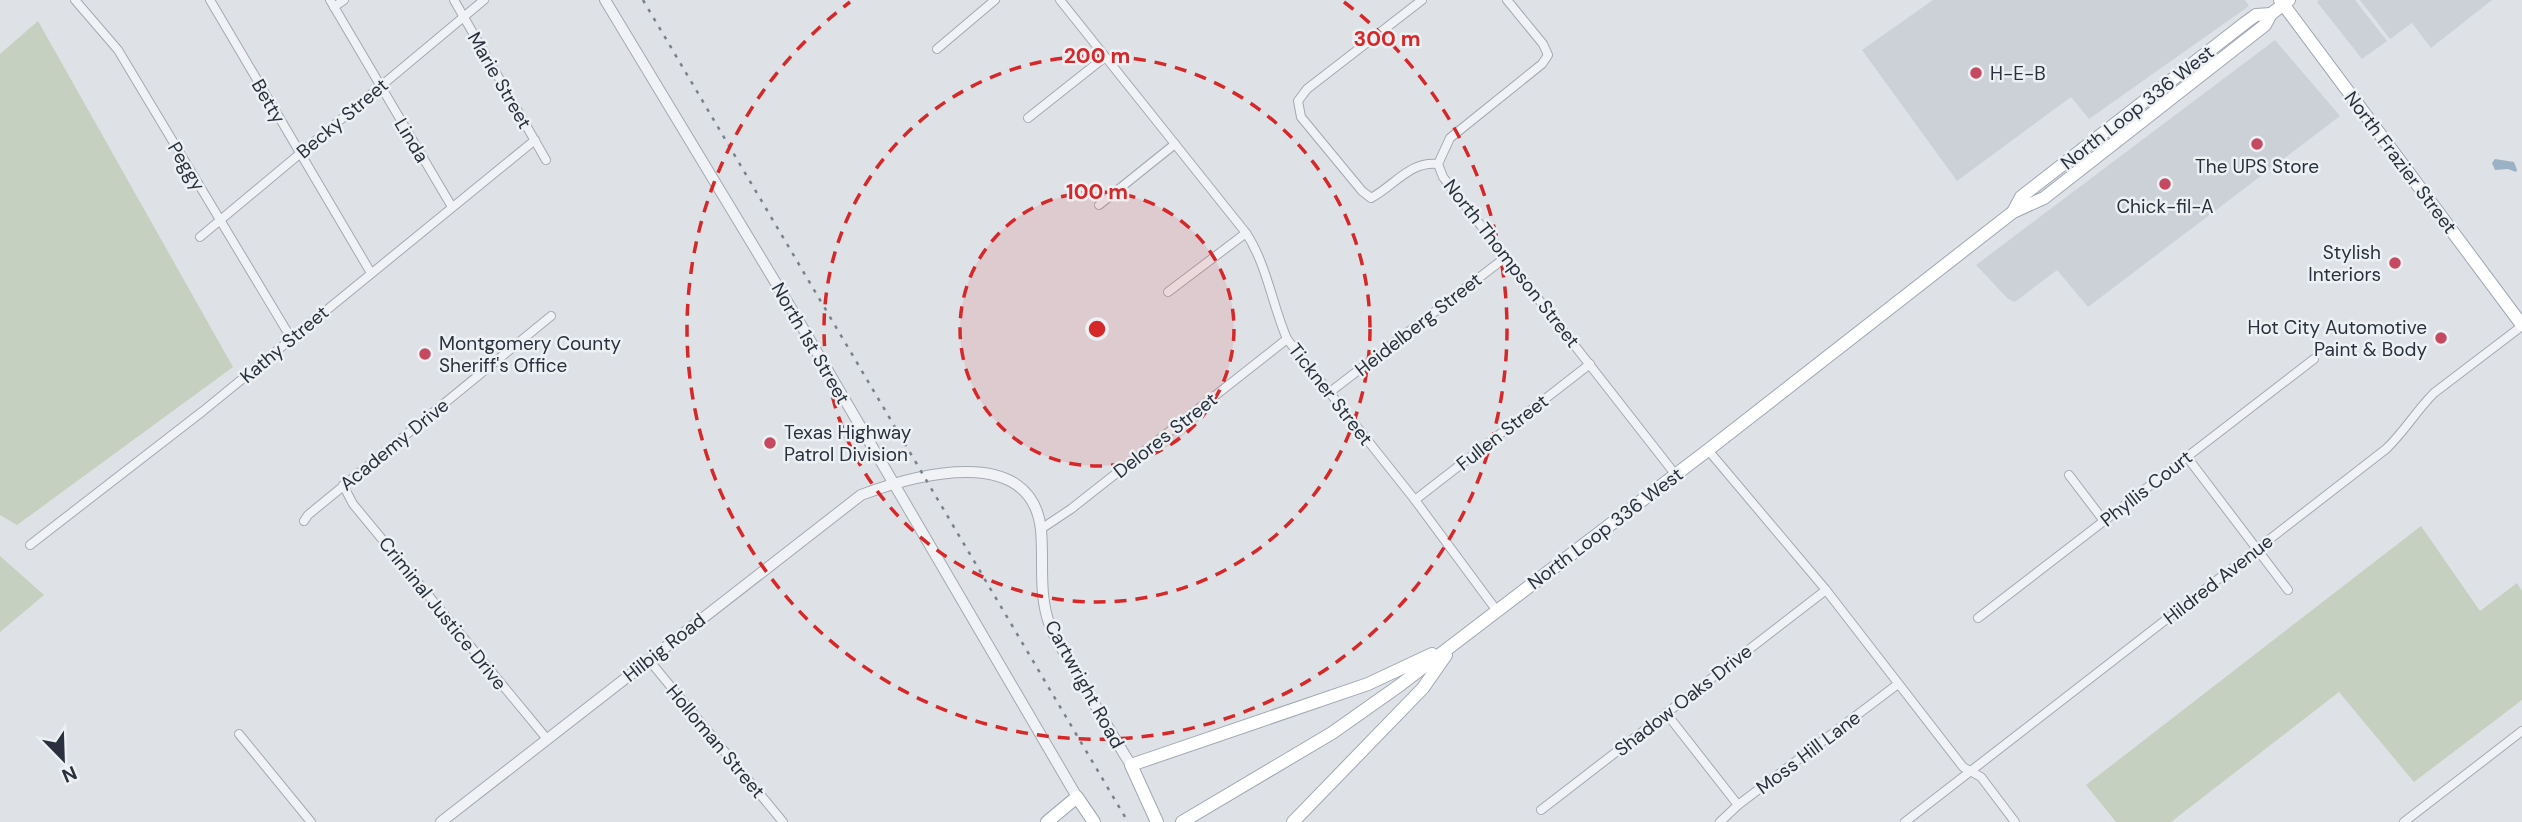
<svg xmlns="http://www.w3.org/2000/svg" width="2522" height="822" font-family="'DM Sans',sans-serif">
  <style>
    .built { fill: #ccd1d8 }
    .green { fill: #c5d0c0 }
    .water { fill: #9bb1c5 }
    .lines { fill: none; stroke-linecap: round; stroke-linejoin: round }
    .minor-casing { stroke: #a4a9b1; stroke-width: 10 }
    .tertiary-casing { stroke: #a4a9b1; stroke-width: 12 }
    .primary-casing { stroke: #9ea7b2; stroke-width: 14 }
    .minor { stroke: #f0f2f5; stroke-width: 8 }
    .tertiary { stroke: #f0f2f5; stroke-width: 10 }
    .primary { stroke: #fff; stroke-width: 12 }
    .rail { stroke: #78828f; stroke-width: 2.5; stroke-dasharray: 3.5 7; stroke-linecap: butt }
    .ring { fill: none; stroke: #d62828; stroke-width: 3.5; stroke-dasharray: 12 9 }
    .poi-dot { fill: #c64962; stroke: #edf1f4; stroke-width: 2.5 }
    .labels { text-anchor: middle; stroke-width: 5; stroke-linejoin: round; paint-order: stroke }
    .poi-label { font-size: 19px; fill: #28313d; stroke: #edf1f4; text-anchor: start }
    .street-label { font-size: 19px; fill: #28313d; stroke: #edf1f4 }
    .centre { fill: #d62828; stroke: #edf1f4; stroke-width: 3.5 }
    .ring-label { font-size: 21px; text-anchor: middle; font-weight: bold; fill: #d62828; stroke: #edf1f4; stroke-width: 5; stroke-linejoin: round; paint-order: stroke }
  </style>
  <rect width="100%" height="100%" fill="#dee2e7"/>
  <g class="built">
    <polygon points="1933,0 2245,0 2249,6 2089,119 2071,97 1957,181 1862,50"/>
    <polygon points="2319,0 2355,0 2387,41 2362,59 2317,2"/>
    <polygon points="2360,0 2492,0 2431,48 2412,23 2390,39"/>
    <polygon points="2275,40 2340,116 2088,307 2057,270 2015,302 2008,299 1976,265"/>
  </g>
  <g class="green">
    <polygon points="38,21 233,367 17,525 0,515 0,54"/>
    <polygon points="2421,526 2480,611 2517,583 2522,591 2522,700 2414,782 2339,692 2171,822 2116,822 2086,785"/>
    <polygon points="0,556 44,595 0,632"/>
  </g>
  <polygon class="water" points="2495,159 2514,162 2517,170 2516,172 2508,169 2495,170 2492,163"/>
  <g class="lines">
    <g class="minor-casing">
      <g id="minor">
        <polyline points="75,0 118,50 291,338"/>
        <polyline points="210,0 371,273"/>
        <polyline points="330,0 452,207"/>
        <polyline points="454,0 546,160"/>
        <path d="M1060,0L1246,233C1267,265 1272,304 1287,339L1415,500L1497,611"/>
        <path d="M1422,0L1307,89L1298,101L1301,117L1362,191L1371,198C1395,185 1410,161 1438,164"/>
        <polyline points="1507,0 1543,44 1548,55 1542,64 1450,138 1438,164 1443,177 1675,474"/>
        <polyline points="334,7 344,0"/>
        <polyline points="937,49 995,0"/>
        <polyline points="1028,118 1105,57"/>
        <polyline points="1099,205 1175,144"/>
        <polyline points="200,237 484,0"/>
        <polyline points="1168,292 1246,233"/>
        <polyline points="1330,392 1506,257"/>
        <polyline points="1708,450 1826,590 1963,767 1981,777 2015,822"/>
        <polyline points="2187,457 2288,590"/>
        <polyline points="2069,475 2104,521"/>
        <polyline points="343,485 353,504 547,739"/>
        <polyline points="1415,500 1590,364"/>
        <polyline points="304,521 308,515 551,316"/>
        <polyline points="1041,529 1071,509 1287,339"/>
        <polyline points="30,545 203,411 535,140"/>
        <polyline points="1978,618 2314,359"/>
        <polyline points="648,659 783,822"/>
        <polyline points="1666,713 1738,805"/>
        <polyline points="239,734 311,822"/>
        <polyline points="1541,810 1826,590"/>
        <polyline points="1720,822 1738,805 1898,684"/>
        <path d="M1905,822L2386,449C2404,432 2416,411 2434,393L2522,326"/>
        <polyline points="2404,822 2522,731"/>
      </g>
    </g>
    <g class="tertiary-casing">
      <g id="tertiary">
        <polyline points="605,0 797,318 1077,797"/>
        <path d="M441,822L861,495C914,475 1032,442 1041,530C1044,562 1038,594 1050,626C1056,642 1068,657 1076,672C1094,703 1112,735 1131,765"/>
      </g>
    </g>
    <g class="primary-casing">
      <g id="primary">
        <polyline points="2280,0 2522,325"/>
        <polyline points="2013,212 2021,197 2245,23 2256,15 2271,14"/>
        <polyline points="1047,822 1077,797 1094,822"/>
        <polyline points="1157,822 1131,765 1368,684 1432,654"/>
        <polyline points="1182,822 1332,733 1400,685 1708,450 2013,212 2044,198 2265,25 2271,14 2289,0"/>
        <polyline points="1293,822 1423,688 1446,655"/>
      </g>
    </g>
    <use href="#minor" class="minor"/>
    <use href="#tertiary" class="tertiary"/>
    <use href="#primary" class="primary"/>
    <polyline class="rail" points="643,0 1128,822"/>
  </g>
  <circle cx="1097" cy="329" r="137" fill="#d62828" fill-opacity=".12"/>
  <g class="ring">
    <circle cx="1097" cy="329" r="137"/>
    <circle cx="1097" cy="329" r="273"/>
    <path d="M1344 2A410 410 0 1 1 850 2"/>
  </g>
  <g class="poi-dot">
    <circle cx="1976" cy="73" r="7"/>
    <circle cx="2257" cy="144" r="7"/>
    <circle cx="2165" cy="184" r="7"/>
    <circle cx="2395" cy="263" r="7"/>
    <circle cx="2441" cy="338" r="7"/>
    <circle cx="425" cy="354" r="7"/>
    <circle cx="770" cy="443" r="7"/>
  </g>
  <g class="labels">
    <g class="poi-label">
      <text x="1990" y="80">H-E-B</text>
      <text x="2257" y="173" text-anchor="middle">The UPS Store</text>
      <text x="2165" y="213" text-anchor="middle">Chick-fil-A</text>
      <text x="2381" y="259" text-anchor="end">Stylish<tspan x="2381" dy="22">Interiors</tspan></text>
      <text x="2427" y="334" text-anchor="end">Hot City Automotive<tspan x="2427" dy="22">Paint &amp; Body</tspan></text>
      <text x="439" y="350">Montgomery County<tspan x="439" dy="22">Sheriff's Office</tspan></text>
      <text x="784" y="439">Texas Highway<tspan x="784" dy="22">Patrol Division</tspan></text>
    </g>
    <g class="street-label">
      <text transform="translate(500 80) rotate(60)" y="7">Marie Street</text>
      <text transform="translate(269 101) rotate(60)" y="7">Betty</text>
      <text transform="translate(2137 107) rotate(-38)" y="7">North Loop 336 West</text>
      <text transform="translate(342 118) rotate(-40)" y="7">Becky Street</text>
      <text transform="translate(412 140) rotate(59)" y="7">Linda</text>
      <text transform="translate(2401 162) rotate(53)" y="7">North Frazier Street</text>
      <text transform="translate(187 166) rotate(59)" y="7">Peggy</text>
      <text transform="translate(1512 263) rotate(52)" y="7">North Thompson Street</text>
      <text transform="translate(1418 324) rotate(-38)" y="7">Heidelberg Street</text>
      <text transform="translate(811 343) rotate(60)" y="7">North 1st Street</text>
      <text transform="translate(284 344) rotate(-40)" y="7">Kathy Street</text>
      <text transform="translate(1331 394) rotate(52)" y="7">Tickner Street</text>
      <text transform="translate(1502 432) rotate(-38)" y="7">Fullen Street</text>
      <text transform="translate(1165 435) rotate(-38)" y="7">Delores Street</text>
      <text transform="translate(394 444) rotate(-39)" y="7">Academy Drive</text>
      <text transform="translate(2146 488) rotate(-38)" y="7">Phyllis Court</text>
      <text transform="translate(1605 528) rotate(-37)" y="7">North Loop 336 West</text>
      <text transform="translate(2218 579) rotate(-38)" y="7">Hildred Avenue</text>
      <text transform="translate(443 613) rotate(51)" y="7">Criminal Justice Drive</text>
      <text transform="translate(664 647) rotate(-38)" y="7">Hilbig Road</text>
      <text transform="translate(1085 684) rotate(61)" y="7">Cartwright Road</text>
      <text transform="translate(1683 700) rotate(-38)" y="7">Shadow Oaks Drive</text>
      <text transform="translate(716 741) rotate(50)" y="7">Holloman Street</text>
      <text transform="translate(1808 752) rotate(-37)" y="7">Moss Hill Lane</text>
    </g>
  </g>
  <circle cx="1097" cy="329" r="10" class="centre"/>
  <g class="ring-label">
    <text x="1387" y="46">300 m</text>
    <text x="1097" y="63">200 m</text>
    <text x="1097" y="199">100 m</text>
  </g>
  <g transform="translate(63 759) rotate(157)" stroke="#edf1f4" stroke-width="5" paint-order="stroke">
  <path d="M0-5L12 26L0 18L-12 26Z" fill="#28313d"/>
  <text y="-10" font-size="19" font-weight="bold" text-anchor="middle" fill="#28313d">N</text>
  </g>
</svg>
